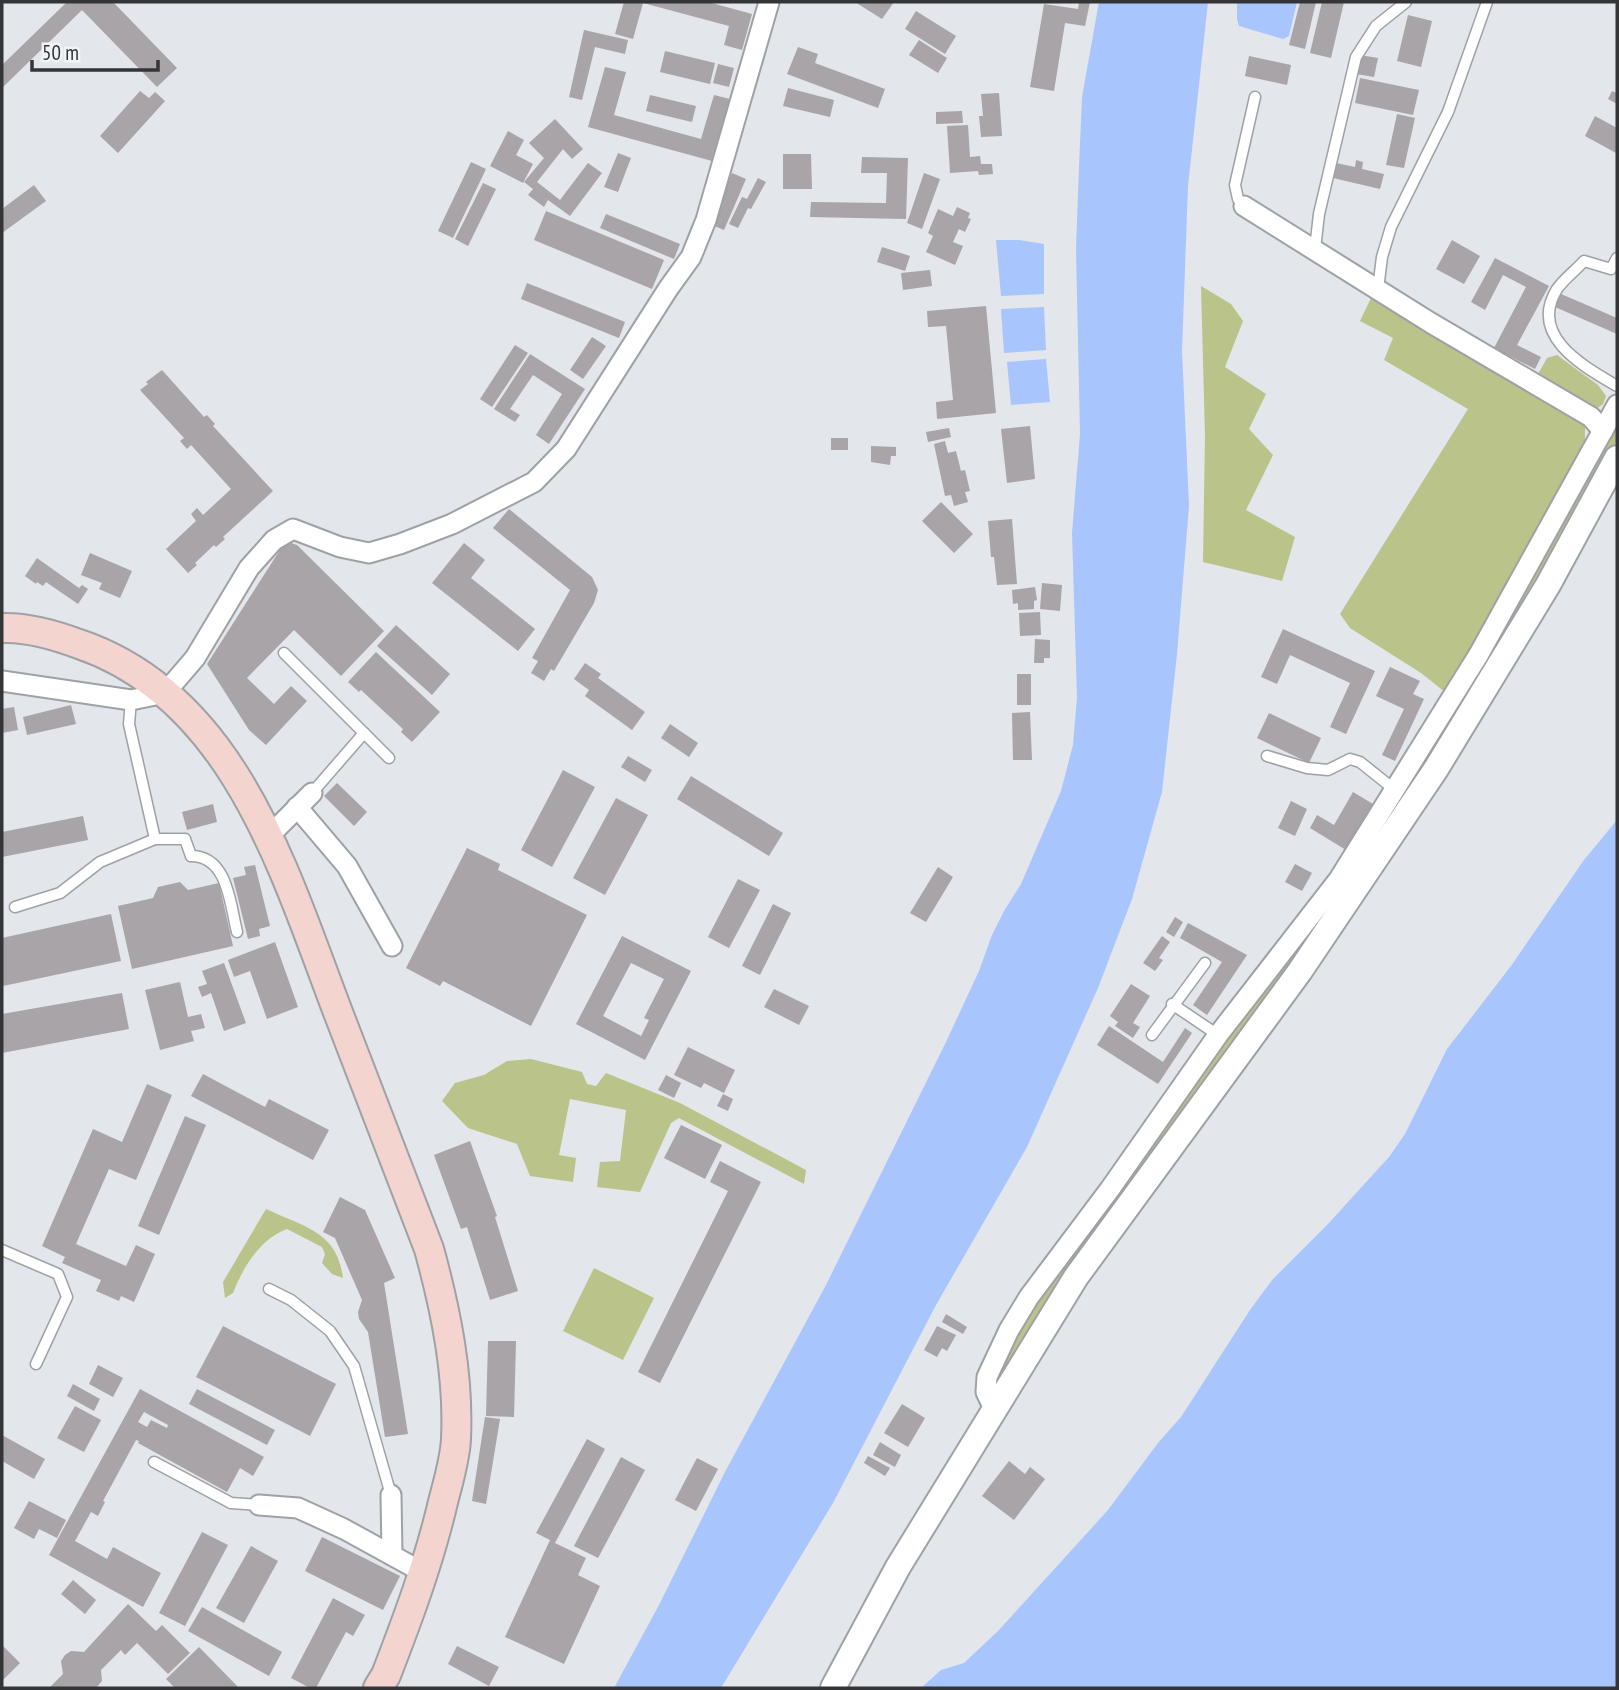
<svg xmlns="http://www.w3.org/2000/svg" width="1619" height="1690" font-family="'PT Sans Narrow',sans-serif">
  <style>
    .green { fill: #b9c38a }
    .water { fill: #a9c5fd }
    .building { fill: #a8a4a8; fill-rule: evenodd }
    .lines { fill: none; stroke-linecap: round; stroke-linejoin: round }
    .service-casing { stroke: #9ea1a5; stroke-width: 13 }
    .minor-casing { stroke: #9ea1a5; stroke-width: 23 }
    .tertiary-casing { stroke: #9ea1a5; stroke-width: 28 }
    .secondary-casing { stroke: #9ea1a5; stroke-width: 32 }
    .service { stroke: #fff; stroke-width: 10 }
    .minor { stroke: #fff; stroke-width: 19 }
    .tertiary { stroke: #fff; stroke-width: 24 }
    .secondary { stroke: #f4d4ce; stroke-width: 28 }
  </style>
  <rect width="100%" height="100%" fill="#e3e6ea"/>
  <g class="green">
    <polygon points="1201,286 1231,304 1243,321 1225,367 1266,394 1249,429 1273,455 1246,510 1295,537 1282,581 1203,562 1205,436"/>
    <polygon points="1372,296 1579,417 1585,427 1585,455 1567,492 1445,692 1421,673 1350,628 1340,614 1468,409 1384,360 1393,338 1360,321"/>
    <polygon points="1557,355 1598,385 1606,396 1603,404 1595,410 1537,376 1547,358"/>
    <polygon points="1617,412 1617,440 1456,718 1298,956 1092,1234 994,1384 1017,1327 1329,896"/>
    <polygon points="531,1059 582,1072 587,1084 596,1086 606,1073 680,1103 806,1170 804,1184 679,1118 671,1123 640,1192 597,1187 600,1162 620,1161 626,1110 570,1099 559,1155 576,1158 573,1182 530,1176 517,1144 468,1128 442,1101 455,1083 484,1075 507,1061"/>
    <path d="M266,1209C304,1227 337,1231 343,1278L332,1274L322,1263L325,1254L322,1247L287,1229C260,1239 243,1267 233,1293L225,1298L223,1282Z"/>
    <polygon points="594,1268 654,1298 623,1360 563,1331"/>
  </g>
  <g class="water">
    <polygon points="1099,2 1208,2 1188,186 1182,351 1189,506 1177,654 1162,792 1132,899 1098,988 1027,1147 936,1305 833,1503 721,1688 614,1688 659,1605 726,1470 826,1285 946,1042 979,971 992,935 1004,911 1021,884 1061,791 1073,745 1077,697 1072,533 1080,434 1076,249 1079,167 1082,97"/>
    <polygon points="1237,2 1297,2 1289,36 1283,39 1239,26 1237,19"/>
    <polygon points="996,240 1019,240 1044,244 1044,294 1001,296"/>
    <polygon points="1044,307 1046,350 1004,353 1001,309"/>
    <polygon points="1046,359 1050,402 1011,405 1007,362"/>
    <polygon points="1617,820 1617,1688 921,1688 941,1670 964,1663 999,1630 1108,1510 1158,1443 1181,1417 1250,1310 1273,1279 1328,1224 1389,1157 1405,1134 1447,1049 1511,966 1584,860"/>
  </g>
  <g class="building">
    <polygon points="67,2 113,2 177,68 157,87 82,10 2,88 2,65"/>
    <polygon points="624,2 708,2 752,14 742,50 724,45 729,26 643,3 633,39 615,34"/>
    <polygon points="855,2 894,2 882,19"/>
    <polygon points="1079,2 1090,2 1085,26 1065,23 1054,91 1030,87 1044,4 1078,9"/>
    <polygon points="1300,2 1316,2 1305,49 1289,45"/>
    <polygon points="1322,2 1344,2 1331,58 1310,53"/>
    <polygon points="916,11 956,36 945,54 905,29"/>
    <polygon points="1408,15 1432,21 1421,67 1397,61"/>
    <polygon points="584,30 628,40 625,54 595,47 582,100 569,97"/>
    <polygon points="919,40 947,58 938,73 909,55"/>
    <polygon points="798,47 818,54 815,63 885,89 878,108 787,74"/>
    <polygon points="665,51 715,63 710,84 660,72"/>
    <polygon points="1360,55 1378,58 1374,77 1356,74"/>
    <polygon points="1249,56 1291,65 1287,85 1245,76"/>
    <polygon points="718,64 734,68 729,87 713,83"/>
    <polygon points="605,67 626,72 614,115 701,139 714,95 730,99 712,161 588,127"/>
    <polygon points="1360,78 1419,90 1413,115 1355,103"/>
    <polygon points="788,88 834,100 830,117 783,106"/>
    <polygon points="140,91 149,98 155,92 165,101 118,153 100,136"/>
    <polygon points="1612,91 1617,93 1617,104 1608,99"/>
    <polygon points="999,93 1002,136 981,137 979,116 983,116 981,94"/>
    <polygon points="650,95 696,106 692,122 646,111"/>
    <polygon points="962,111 963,123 936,124 936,112"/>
    <polygon points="1397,114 1415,118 1404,168 1386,165"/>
    <polygon points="1595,116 1617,128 1616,153 1585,136"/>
    <polygon points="555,119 583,149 572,159 563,149 537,182 560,200 588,163 602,173 570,216 548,200 544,207 528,195 533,189 524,182 544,158 529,143"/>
    <polygon points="968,125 970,157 980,156 981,164 992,164 993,174 979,175 978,171 950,173 947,126"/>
    <polygon points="508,131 524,140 516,155 533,164 523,183 490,166"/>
    <polygon points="618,153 631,158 618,192 604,187"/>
    <polygon points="783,154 811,154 812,189 783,189"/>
    <polygon points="862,157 908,158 906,219 810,217 811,202 886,203 887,173 861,173"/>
    <polygon points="1356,160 1363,162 1362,169 1384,174 1380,189 1333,178 1336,163 1355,167"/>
    <polygon points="471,162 486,169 453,238 438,231"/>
    <polygon points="732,173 746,179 724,230 710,224"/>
    <polygon points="924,173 940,179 922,229 907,223"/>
    <polygon points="758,178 766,182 751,209 748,208 738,228 729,224 742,197 747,199"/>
    <polygon points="483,183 496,189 468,246 455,239"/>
    <polygon points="34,185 46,201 2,233 2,209"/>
    <polygon points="957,207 970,213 968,218 971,219 965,232 959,229 953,242 963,246 955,265 926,252 933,236 928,233 938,209 953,216"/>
    <polygon points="546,211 664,260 652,289 534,240"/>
    <polygon points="606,214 680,244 674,259 600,228"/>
    <polygon points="1452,240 1480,256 1464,284 1436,269"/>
    <polygon points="882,247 910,256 905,271 877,262"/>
    <polygon points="1495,258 1549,286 1517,345 1541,357 1535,369 1494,348 1526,287 1503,275 1485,310 1471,302"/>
    <polygon points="930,270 932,286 903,290 901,273"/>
    <polygon points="527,283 625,322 619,338 521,299"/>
    <polygon points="1561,294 1617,318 1617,334 1555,307"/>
    <polygon points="986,306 996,413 937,419 936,402 953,400 946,326 928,327 927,311"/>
    <polygon points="592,337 606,346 583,379 570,370"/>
    <polygon points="515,345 528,353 492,407 480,399"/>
    <polygon points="530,354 585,389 549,444 536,435 562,394 533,375 510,409 520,415 515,422 494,409"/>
    <polygon points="162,370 204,417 207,415 215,424 213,426 273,491 223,537 225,539 216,547 214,545 195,563 197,565 188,573 166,549 196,521 191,514 197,508 203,515 231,489 191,445 187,449 180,441 184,438 140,390 148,384 146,382"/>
    <polygon points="1030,426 1035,479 1007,483 1001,429"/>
    <polygon points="949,428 951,437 928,442 926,432"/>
    <rect x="831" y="438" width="17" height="12"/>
    <polygon points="945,441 948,453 956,451 961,471 965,470 970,491 965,492 968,502 954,506 951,495 945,496 934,444"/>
    <polygon points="871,446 896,447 896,456 891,456 890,465 871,462"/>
    <polygon points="941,502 973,534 954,553 922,521"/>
    <polygon points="509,509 592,577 598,590 594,603 554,671 551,669 544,681 531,673 538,661 532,658 570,590 493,528"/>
    <polygon points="1012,519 1017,584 997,585 994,557 991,557 988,521"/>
    <polygon points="288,542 297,545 384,631 341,676 294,630 247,678 274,704 291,686 307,701 266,745 249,730 207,664 280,550"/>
    <polygon points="464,543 485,560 471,578 535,629 518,651 432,583"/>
    <polygon points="90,553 132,571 120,598 99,589 102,583 81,575"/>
    <polygon points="37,558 79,588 82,585 88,589 78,604 46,582 43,586 37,582 36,584 25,576"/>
    <polygon points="1042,583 1062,585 1060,611 1040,609"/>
    <polygon points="1035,587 1037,600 1034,601 1034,609 1018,610 1018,603 1013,604 1012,590"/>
    <polygon points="1040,612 1041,635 1020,636 1019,613"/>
    <polygon points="396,625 450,674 432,695 377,646"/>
    <polygon points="1283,629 1375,671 1346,734 1330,727 1350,683 1290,655 1277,684 1261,677"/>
    <polygon points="1035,639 1050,640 1050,658 1044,658 1044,663 1034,663"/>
    <polygon points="376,652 440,712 412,742 401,732 403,729 361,690 359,692 348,682"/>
    <polygon points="585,663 601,674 598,678 645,712 632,730 585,696 589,690 574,679"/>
    <polygon points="1390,667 1420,681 1413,694 1424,699 1395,761 1382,755 1404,709 1376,696"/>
    <rect x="1017" y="674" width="14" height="31"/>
    <polygon points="71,705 76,724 27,735 23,717"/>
    <polygon points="14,707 18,730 2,733 2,709"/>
    <polygon points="1030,712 1032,760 1013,760 1012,713"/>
    <polygon points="1269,713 1321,738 1309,763 1257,738"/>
    <polygon points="670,724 698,743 689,757 661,738"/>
    <polygon points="628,756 652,770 645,782 621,767"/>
    <polygon points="563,770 595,787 552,867 521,850"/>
    <polygon points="691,776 783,833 769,856 677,799"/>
    <polygon points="337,783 367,812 354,826 324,796"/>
    <polygon points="1353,792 1373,804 1346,850 1310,828 1317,815 1334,825"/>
    <polygon points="616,798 648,815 605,895 573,878"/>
    <polygon points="1291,801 1307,809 1295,836 1278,828"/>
    <polygon points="213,804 217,822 187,830 182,812"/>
    <polygon points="83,816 88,840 2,857 2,832"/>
    <polygon points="467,848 500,864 498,870 587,915 531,1026 443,981 440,986 406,968"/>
    <polygon points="1295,864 1312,873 1302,891 1285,882"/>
    <polygon points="255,865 270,926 259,929 260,936 248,939 233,878 246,875 244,867"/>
    <polygon points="938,867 953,877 926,922 910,913"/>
    <polygon points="738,879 760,890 729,948 708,937"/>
    <polygon points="180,882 188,890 219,883 233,946 132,969 118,906 153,898 158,887"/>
    <polygon points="773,904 791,913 760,975 742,966"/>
    <polygon points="111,914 121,961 3,986 2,938"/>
    <polygon points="1175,917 1183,922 1174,937 1166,932"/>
    <polygon points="1188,923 1247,955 1207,1015 1193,1005 1222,962 1180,938"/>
    <path d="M622,936L691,971L645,1060L576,1024ZM631,963L664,979L644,1018L649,1020L641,1036L603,1016Z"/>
    <polygon points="1162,936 1170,942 1159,958 1163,960 1155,971 1143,963"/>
    <polygon points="275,942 298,1007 267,1019 250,971 234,977 228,960"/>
    <polygon points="224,963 246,1023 224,1031 211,993 202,997 198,987 207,984 202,971"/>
    <polygon points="180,982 188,1017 201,1014 205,1028 191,1031 194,1041 160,1050 145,990"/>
    <polygon points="1131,984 1150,996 1133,1023 1140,1027 1133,1038 1115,1026 1118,1022 1110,1016"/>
    <polygon points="774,989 809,1006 799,1025 764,1007"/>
    <polygon points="122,993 129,1029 2,1053 2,1014"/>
    <polygon points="1109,1026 1163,1062 1185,1028 1192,1033 1158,1084 1097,1045"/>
    <polygon points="688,1047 735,1070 724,1093 704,1083 701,1088 674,1075"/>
    <polygon points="203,1074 265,1107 269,1099 329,1130 313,1160 191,1096"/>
    <polygon points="666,1075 681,1083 674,1098 658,1090"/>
    <polygon points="147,1084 172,1095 136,1180 109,1169 76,1244 126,1266 136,1245 155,1254 134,1302 121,1296 119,1301 96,1291 101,1280 62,1263 65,1257 42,1246 93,1129 122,1142"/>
    <polygon points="723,1094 733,1099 728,1111 717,1106"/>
    <polygon points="185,1116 206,1125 159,1235 138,1226"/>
    <polygon points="681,1125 722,1145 705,1179 664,1158"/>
    <polygon points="470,1141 497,1216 495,1217 518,1291 490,1300 467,1227 461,1229 434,1155"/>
    <polygon points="720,1161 761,1182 660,1383 638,1372 728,1191 710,1182"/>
    <polygon points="340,1197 365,1210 395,1278 384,1283 408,1434 385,1437 368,1332 359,1319 358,1312 362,1300 335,1238 323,1232"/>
    <polygon points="946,1314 967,1327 963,1334 942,1322"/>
    <polygon points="223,1326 336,1384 310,1436 196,1377"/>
    <polygon points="937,1326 956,1335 947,1351 942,1348 937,1357 924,1350"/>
    <polygon points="488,1341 516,1341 514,1417 486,1416"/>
    <polygon points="98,1365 123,1378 113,1397 89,1384"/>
    <polygon points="73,1384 100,1399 94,1411 67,1396"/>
    <path d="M140,1389L264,1457L253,1476L240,1468L227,1492L138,1443L139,1441L136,1440L103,1501L105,1502L98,1516L91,1512L75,1541L107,1559L113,1547L161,1573L143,1607L49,1555ZM144,1412L168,1425L167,1428L151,1420L147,1427L138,1422Z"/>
    <polygon points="197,1389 275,1430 267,1445 189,1404"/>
    <polygon points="902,1404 925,1418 908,1447 884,1433"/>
    <polygon points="75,1406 101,1420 84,1452 57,1438"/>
    <polygon points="485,1417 500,1419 486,1504 472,1501"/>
    <polygon points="2,1435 45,1459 34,1479 2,1461"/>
    <polygon points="587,1439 605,1449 555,1543 586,1558 578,1575 600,1586 564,1664 505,1637 550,1540 536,1533"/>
    <polygon points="880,1442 901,1455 895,1467 873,1455"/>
    <polygon points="868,1456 890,1468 885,1476 864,1463"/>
    <polygon points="621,1457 645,1470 598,1558 574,1546"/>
    <polygon points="697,1458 718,1469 696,1511 675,1500"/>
    <polygon points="1009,1461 1025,1474 1030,1467 1045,1479 1014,1520 982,1496"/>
    <polygon points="29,1501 66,1520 57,1538 39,1529 34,1539 14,1528"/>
    <polygon points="202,1532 228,1545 185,1626 159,1613"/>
    <polygon points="322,1537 400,1576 383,1610 305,1571"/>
    <polygon points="251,1546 278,1561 244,1623 216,1608"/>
    <polygon points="73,1580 96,1600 85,1614 61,1594"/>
    <polygon points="333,1598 365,1615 353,1636 346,1632 316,1688 310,1688 291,1678"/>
    <polygon points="128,1604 156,1631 162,1625 190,1653 168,1674 137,1643 125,1655 121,1650 101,1670 102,1681 96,1688 49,1688 63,1674 61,1661 65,1655 71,1651 84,1652"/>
    <polygon points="202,1607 282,1652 269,1676 188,1631"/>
    <polygon points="2,1645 20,1663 2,1681"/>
    <polygon points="457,1646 499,1667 489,1686 448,1664"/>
    <polygon points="199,1647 239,1688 175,1688 166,1679"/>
  </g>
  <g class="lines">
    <g class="service-casing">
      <g id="service">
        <polyline points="1244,206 1238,199 1235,185 1255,97"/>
        <polyline points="1315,249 1319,214 1356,57 1376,26 1406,2"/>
        <path d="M1617,258L1611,269L1584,261C1576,270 1564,279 1557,289C1528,336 1583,366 1617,386"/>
        <polyline points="1378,289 1382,257 1391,227 1448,112 1487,2"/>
        <polyline points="284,653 389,758"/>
        <polyline points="131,700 129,724 155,839"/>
        <polyline points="1267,756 1307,768 1328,770 1350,759 1360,762 1395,790"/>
        <polyline points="312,793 364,733"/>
        <path d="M15,907L60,893L100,862L155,839H185L191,856C228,856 230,904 237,932"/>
        <polyline points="1172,1004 1218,1035"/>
        <polyline points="1152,1035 1205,963"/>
        <polyline points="2,1250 58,1274 67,1297 36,1364"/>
        <polyline points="269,1289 291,1300 330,1331 354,1366 391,1495"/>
        <polyline points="154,1462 231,1503 259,1505"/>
      </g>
    </g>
    <g class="minor-casing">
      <g id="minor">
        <polyline points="1244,206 1431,323 1591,417 1603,431"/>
        <polyline points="2,681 131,700 165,693 195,658 249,568 274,540 293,529 340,547 369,553 400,544 452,524 534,482 566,449 668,289 691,257 706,220 769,2"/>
        <polyline points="297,807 347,866 392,946"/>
        <polyline points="268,837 312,793"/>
        <polyline points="994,1409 986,1392 987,1377 1009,1330 1029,1297 1110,1189 1218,1035 1339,879 1479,654 1617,405"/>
        <polyline points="391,1495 392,1555"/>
        <polyline points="259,1505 298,1508 344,1529 424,1573"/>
      </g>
    </g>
    <g class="tertiary-casing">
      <polyline id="tertiary" points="833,1688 898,1567 1076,1277 1300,971 1436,769 1548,585 1617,458"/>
    </g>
    <g class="secondary-casing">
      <path id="secondary" d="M2,628C28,627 55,635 79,644C233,696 284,870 336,1007C367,1088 398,1169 429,1249C446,1311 459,1375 456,1439C455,1460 448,1482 443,1502C429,1562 408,1618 386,1675L378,1688"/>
    </g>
    <use href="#service" class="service"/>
    <use href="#minor" class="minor"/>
    <use href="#tertiary" class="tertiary"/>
    <use href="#secondary" class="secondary"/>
  </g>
  <rect width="1619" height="1690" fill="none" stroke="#343537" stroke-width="7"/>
  <path d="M32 60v10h126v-10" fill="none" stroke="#343537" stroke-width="3.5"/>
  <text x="42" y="60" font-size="21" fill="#343537" stroke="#f0f3f7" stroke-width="5" paint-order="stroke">50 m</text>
</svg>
